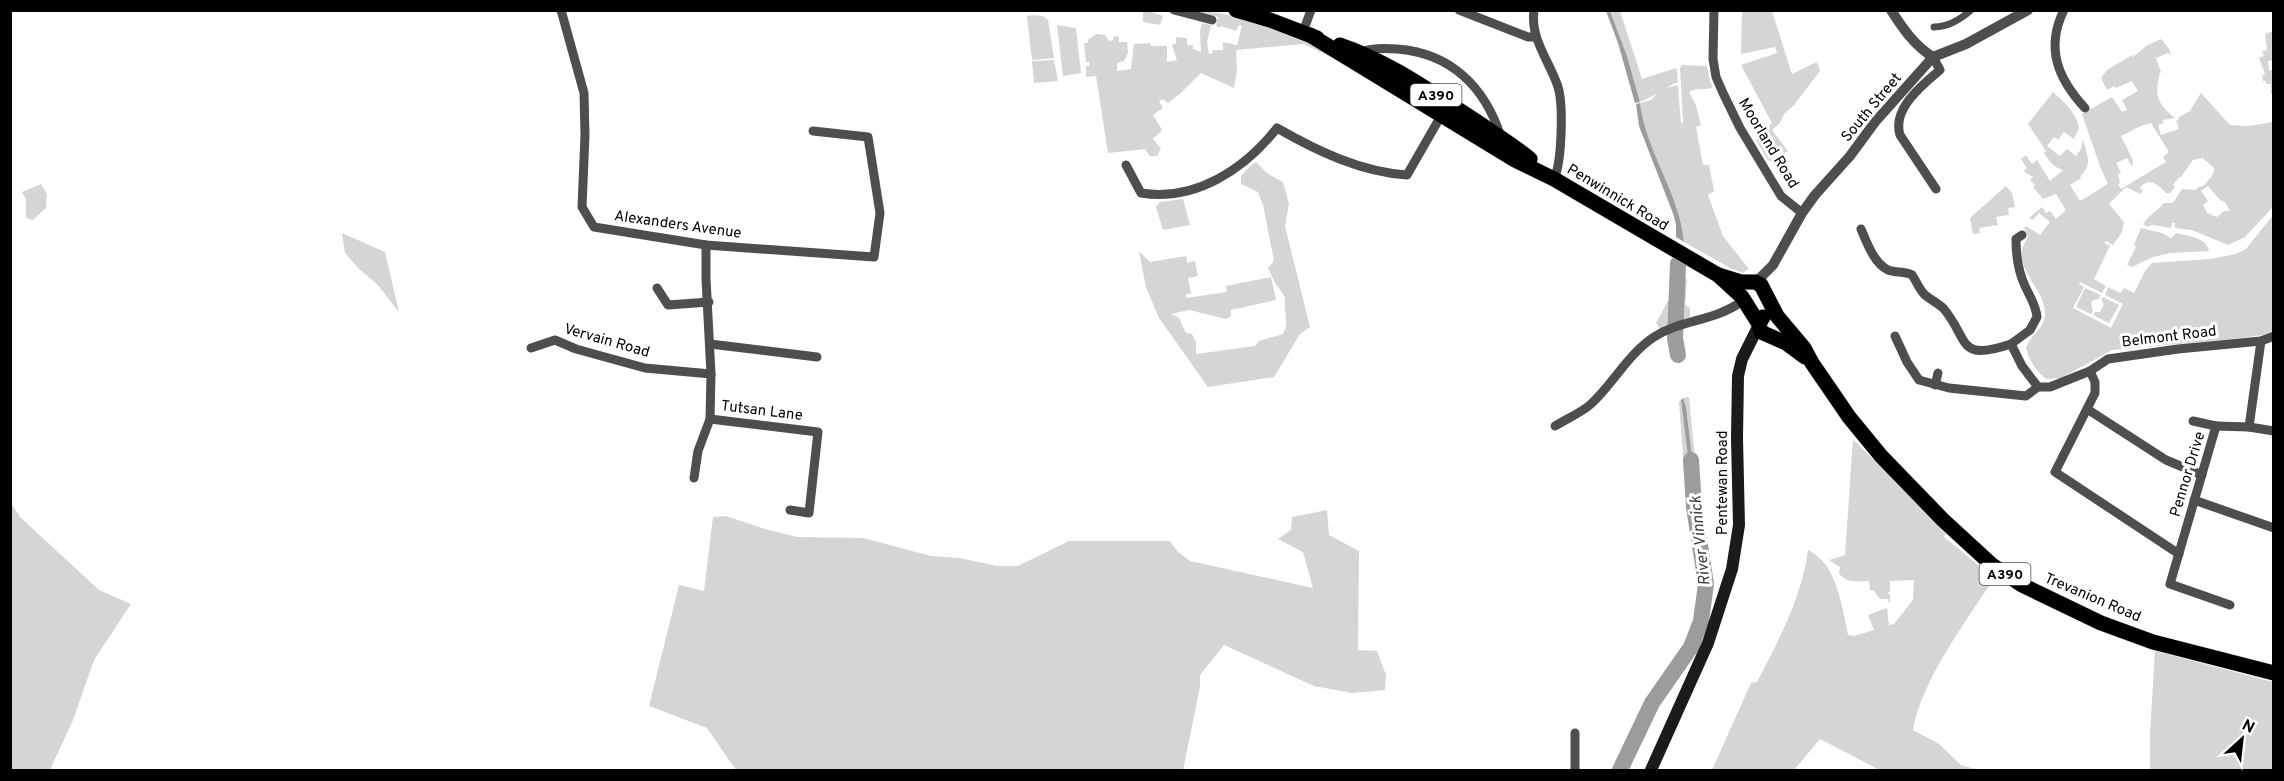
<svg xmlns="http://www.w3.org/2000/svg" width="2284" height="781" font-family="Overpass,sans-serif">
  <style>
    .green { fill: #d5d5d5; fill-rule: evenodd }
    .water { fill: #9c9c9c }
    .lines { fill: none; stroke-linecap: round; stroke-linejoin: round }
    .river { stroke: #9c9c9c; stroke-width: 16 }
    .trunk-casing { stroke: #dbdbdb; stroke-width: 16 }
    .pedestrian { stroke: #4e4e4e; stroke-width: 7 }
    .minor { stroke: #4e4e4e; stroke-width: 9 }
    .tertiary { stroke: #4e4e4e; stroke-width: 10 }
    .secondary { stroke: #1b1b1b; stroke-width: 12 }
    .trunk { stroke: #000; stroke-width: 15 }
    .labels { text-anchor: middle; stroke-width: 6; stroke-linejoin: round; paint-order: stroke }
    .shield { fill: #fff; stroke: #4c4c4c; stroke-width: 1.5 }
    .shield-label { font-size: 14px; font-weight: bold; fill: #000 }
    .street-label { font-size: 15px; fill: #000; stroke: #fff }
    .water-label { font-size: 16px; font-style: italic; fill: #3d3d3d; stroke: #fff }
  </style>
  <rect width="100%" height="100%" fill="#fff"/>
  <g class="green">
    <polygon points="1143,11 1148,11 1163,16 1160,25 1143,22"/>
    <path d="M1191,11C1263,11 1329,54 1390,87L1304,44L1236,50L1237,71L1234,88L1201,73L1181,93L1168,103L1163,99L1159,101L1163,108L1153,115L1162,130L1153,139L1161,149L1157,156H1150L1145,149L1108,153L1096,76L1086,77V66H1089V62H1086L1084,43H1088V40L1096,34L1105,35L1109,41L1113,40L1114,36L1119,37V42H1127L1128,53L1124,61L1117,63V71L1131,69L1134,44L1150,43L1151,46H1167V62L1177,60L1172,45L1176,43V37L1187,38V45H1193V49L1201,52L1200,31L1202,23L1211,25L1207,42L1209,54L1213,53L1212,50H1223V42L1237,45L1242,26L1239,25L1236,31L1221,26L1219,28L1216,25L1218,17Z"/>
    <path d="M1610,11H1620L1642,79L1676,68L1677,70L1678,82L1666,88L1678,85L1681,124L1683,122L1680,68L1682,65L1707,66L1710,82L1713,87C1705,91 1696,87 1689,92L1696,105L1701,125L1696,127L1703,165H1709L1714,191L1708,195L1723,236L1749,269L1743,273L1730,268L1684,242C1680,194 1646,152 1640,103L1651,100L1657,94L1640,102L1627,56Z"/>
    <polygon points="1742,11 1772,11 1792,74 1817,62 1820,71 1794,105 1784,114 1780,123 1772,130 1788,151 1772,162 1768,160 1756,140 1772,123 1741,65 1777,53 1775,47 1741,54"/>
    <polygon points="1034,15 1043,16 1048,20 1054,58 1032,60 1027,16"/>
    <polygon points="1057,25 1076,28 1081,73 1063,76"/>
    <polygon points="2273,31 2273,45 2272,46 2273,60 2268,61 2269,70 2273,70 2273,94 2271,94 2271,84 2266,84 2266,81 2263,81 2262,76 2265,74 2259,58 2264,56 2262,51 2267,50 2265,34"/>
    <path d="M2161,39L2169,49L2171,55L2168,53L2156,58L2161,72L2159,75C2155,97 2157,103 2175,118L2163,120V123L2158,125L2161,135L2179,129L2176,120L2178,121L2179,117L2190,111L2201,93L2230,125L2249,126L2273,122V207L2245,237L2228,245L2192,230L2175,228V223H2172L2171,228L2152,225L2147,227L2143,224C2148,215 2157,212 2164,203H2173L2182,189L2195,190L2200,186L2202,187C2207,182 2215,175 2214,168L2203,158L2193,160L2181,177H2179L2173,185L2175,187L2170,193H2166C2158,185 2151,177 2140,187L2143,191L2140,194L2126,187L2109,204L2124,222L2122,232L2113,245L2106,241L2104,243L2110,246L2094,279L2106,286L2102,293L2080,282L2079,284L2084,287L2073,308L2111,328L2123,304L2105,295L2108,287L2120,293L2124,288L2134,293L2145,271L2152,263L2210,259L2236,254L2246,249L2273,215V331L2263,335L2242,338L2112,350L2061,378L2046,379C2036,371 2030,361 2026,349C2029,334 2046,329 2045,312C2044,290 2018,272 2022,249C2023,245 2027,240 2028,236L2024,228L2026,226L2040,235L2050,222L2039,213L2033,220L2029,218L2042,207L2046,213L2050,211L2056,219L2066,210L2056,194L2043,199L2033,187L2035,185L2030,180L2033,177L2023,171L2027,168L2021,159L2026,155L2032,164L2037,160L2050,181L2063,170C2053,167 2050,162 2044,153L2046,151L2028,124L2053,92C2064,102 2076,112 2079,128L2074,139L2064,132L2058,140L2054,137L2047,146L2060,156L2067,149L2076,156L2081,149L2083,139C2086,153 2094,164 2080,176L2081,178L2070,185L2080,201L2108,184L2101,169L2082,114L2112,97L2122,112L2127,110L2122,100L2138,91L2132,81L2116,88L2114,86L2107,90L2101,78L2107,70L2132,55L2133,57L2146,46ZM2151,123L2169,152L2163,157L2166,162L2121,189L2118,184L2120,183L2118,174L2121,173L2116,163L2127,158L2132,167L2133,160L2121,136L2143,125ZM2208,186L2220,200L2225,202L2230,211H2224L2217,217L2207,213L2203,205L2208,201L2201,191Z"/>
    <polygon points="1054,60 1058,81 1034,83 1032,61"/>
    <path d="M1256,162L1268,174L1283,182L1289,204L1285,226L1310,327L1300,334L1274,377L1208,387L1159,318L1146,287L1139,251L1150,262L1186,256L1187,263L1195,261L1198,276L1188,278L1191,294H1186V298L1227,292L1226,286L1271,277L1276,300L1231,310V316L1226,319L1189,310L1171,314L1179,318L1186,333L1192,334L1196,342V354L1255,346L1259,341L1283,334C1290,321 1283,311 1285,297L1274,281L1268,268L1274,261L1263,205L1258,192L1241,184V176L1249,167Z"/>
    <polygon points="41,184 47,194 46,208 33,220 26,218 26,199 22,192"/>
    <polygon points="2006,186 2012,193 2015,207 2008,208 2009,215 1996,217 1998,225 1979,228 1980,233 1973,234 1970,218"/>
    <polygon points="1183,199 1190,225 1163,230 1156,207 1160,202"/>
    <path d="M2141,228L2162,233L2171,238L2176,233C2188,236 2206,237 2209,251L2170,253L2153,257L2132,267L2127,265L2136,247L2134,245Z"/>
    <polygon points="342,233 385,252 399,312 377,284 359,269 345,253"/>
    <polygon points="1672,276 1676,276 1672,326 1660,329 1656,323 1669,299"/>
    <polygon points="1679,276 1684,276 1687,280 1685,305 1690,308 1690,318 1678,325"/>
    <polygon points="2085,288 2101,295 2099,299 2093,300 2091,303 2093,311 2091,314 2076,307"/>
    <polygon points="2103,297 2119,305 2109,323 2093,315 2095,312 2100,312 2104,304 2101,300"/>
    <polygon points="1689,397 1697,480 1695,481 1686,407 1683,398"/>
    <polygon points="1681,400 1691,481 1685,482 1679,402"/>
    <path d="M1853,439L1946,533L1944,537L1994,578C1966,622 1922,679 1913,730L1939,744L1961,765L1979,770H1880L1820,739L1794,770H1712L1751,683L1757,682C1778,642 1802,597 1808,550C1837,564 1842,606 1848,635L1854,636L1874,630L1868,615L1887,608L1889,625L1894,624L1913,600L1914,580L1890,581V592H1887L1890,595V605L1888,599H1880L1874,591L1870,590L1869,581C1858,581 1846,584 1839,573L1840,567L1829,560L1845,555Z"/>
    <polygon points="11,503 20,517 99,590 131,604 94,660 73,720 50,770 11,770"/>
    <polygon points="1327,510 1329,535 1359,551 1358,650 1377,651 1386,675 1385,690 1352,693 1314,686 1224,645 1200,675 1200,687 1183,770 736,770 707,728 649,706 679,585 704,591 713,517 726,516 765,529 797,537 863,538 931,556 959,558 997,566 1018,566 1069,541 1170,541 1178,552 1190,561 1313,588 1303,552 1278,539 1291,530 1292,517"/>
    <polygon points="2155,651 2273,682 2273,770 2150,770 2150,734"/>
  </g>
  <g class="water">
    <polygon points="1606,11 1610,11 1627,56 1640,102 1635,103 1618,43"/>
    <path d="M1640,103C1646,152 1680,194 1684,242L1676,237V225L1674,216L1639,126L1636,104Z"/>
    <polygon points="1683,398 1686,407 1695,481 1691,481 1681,400"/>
  </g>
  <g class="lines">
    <g class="river">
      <polyline points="1678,355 1675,338 1678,264"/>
      <polyline points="1620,770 1652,703 1691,647 1701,621 1706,584 1694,507 1691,460"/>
    </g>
    <g class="trunk-casing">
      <g id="trunk">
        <polyline points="1236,10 1270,20 1317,38"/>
        <polyline points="1310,35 1515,160 1554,179 1718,275 1742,297 1759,324"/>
        <path d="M1340,45C1388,61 1431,92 1473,119C1492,132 1512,144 1530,159"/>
        <polyline points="1718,275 1741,282 1755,282 1761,285 1777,316 1804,348 1812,363 1849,417 1881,456 1943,520 1992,565 2022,585 2101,623 2153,642 2274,673"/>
        <polyline points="1763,317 1759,324 1761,332 1786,343 1805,357"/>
      </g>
    </g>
    <path class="pedestrian" d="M1934,27C1947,27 1961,19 1971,10"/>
    <g class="minor">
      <polyline points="561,10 584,93 585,135 582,207 594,227 706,245 874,257 880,213 868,137 813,131"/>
      <polyline points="1174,10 1212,20"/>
      <polyline points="1459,10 1528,37 1534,37"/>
      <path d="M1534,10C1530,38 1548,59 1557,84C1564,101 1562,162 1554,179"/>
      <polyline points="1714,10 1713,59 1716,77 1723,93 1740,128 1781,196 1802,213"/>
      <path d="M2064,10C2045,48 2058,79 2085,108"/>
      <polyline points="1303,32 1311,10"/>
      <path d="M1360,52C1371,48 1385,48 1397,49C1451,53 1485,87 1501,137"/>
      <path d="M1933,57L1940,70C1922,85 1892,109 1900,135L1936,189"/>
      <path d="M1126,165L1141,193C1195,202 1245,169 1277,128C1317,151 1361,172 1407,175L1442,114"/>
      <path d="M1861,229C1867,243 1874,263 1888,270C1896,273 1905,271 1912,275C1917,282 1919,289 1925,295C1931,300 1938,303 1944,309C1970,341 1957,362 2011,344L2022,366L2038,387"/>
      <polyline points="657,288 668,305 709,302"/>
      <polyline points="1895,336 1907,362 1919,380 1949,388 2026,396 2038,387 2050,387 2090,371 2108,359 2178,349 2261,341 2274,336"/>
      <polyline points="710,344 817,357"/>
      <path d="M2011,344L2030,330L2037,317C2036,305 2030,297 2025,286C2018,271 2016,256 2016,239L2022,235"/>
      <polyline points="531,348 555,340 576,349 645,368 711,374"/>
      <polyline points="2090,371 2095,382 2095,393 2055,472 2179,554"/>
      <polyline points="1935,385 1938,373"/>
      <polyline points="2087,409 2166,460 2202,475"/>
      <polyline points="710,419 818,432 809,513 790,510"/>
      <polyline points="2193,421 2216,426"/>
      <path d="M1555,426C1566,419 1581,413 1591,404C1613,384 1628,354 1654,337C1682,319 1714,322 1744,300"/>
      <polyline points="2249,427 2274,431"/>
      <polyline points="694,478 698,451 710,419 711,374 706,279 706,245"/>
      <polyline points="2194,500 2274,528"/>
      <polyline points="2230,605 2170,584 2216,426 2249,427 2261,341"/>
      <polyline points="1575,733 1575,770"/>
    </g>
    <g class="tertiary">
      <path d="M1891,10C1903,29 1915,46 1933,57"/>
      <polyline points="1751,282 1760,278 1773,265 1802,213 1815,195 1850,156 1875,122 1933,57 1966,44 2028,10"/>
    </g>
    <polyline class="secondary" points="1651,770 1708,643 1732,569 1739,525 1737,438 1738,376 1742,359 1759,325"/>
    <use href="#trunk" class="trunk"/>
  </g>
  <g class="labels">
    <g class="shield">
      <rect x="1410.5" y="84" width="51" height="22" rx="4.5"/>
      <rect x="1979.5" y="563" width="51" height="22" rx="4.5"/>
    </g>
    <g class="shield-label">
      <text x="1436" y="100">A390</text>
      <text x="2005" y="579">A390</text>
    </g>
    <g class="street-label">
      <text transform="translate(1871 107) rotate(-50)" y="5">South Street</text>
      <text transform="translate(1769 143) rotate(59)" y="5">Moorland Road</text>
      <text transform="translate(1618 197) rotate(31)" y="5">Penwinnick Road</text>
      <text transform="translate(678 224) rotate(8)" y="5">Alexanders Avenue</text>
      <text transform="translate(2169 336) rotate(-7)" y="5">Belmont Road</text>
      <text transform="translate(607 340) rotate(16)" y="5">Vervain Road</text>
      <text transform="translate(762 410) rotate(7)" y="5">Tutsan Lane</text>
      <text transform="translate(2187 474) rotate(-73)" y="5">Pennor Drive</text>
      <text transform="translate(1722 483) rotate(-90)" y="5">Pentewan Road</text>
      <text transform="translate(2093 597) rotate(23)" y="5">Trevanion Road</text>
    </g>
    <g class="water-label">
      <text transform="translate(1699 541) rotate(-96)" y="6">River Vinnick</text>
    </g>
  </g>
  <rect width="2284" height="781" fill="none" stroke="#000000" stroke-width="24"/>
  <g transform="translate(2242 739) rotate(27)" stroke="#ffffff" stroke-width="4.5" paint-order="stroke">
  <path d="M0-4.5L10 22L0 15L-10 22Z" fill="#000000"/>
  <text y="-9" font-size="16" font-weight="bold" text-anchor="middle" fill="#000000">N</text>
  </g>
</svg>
